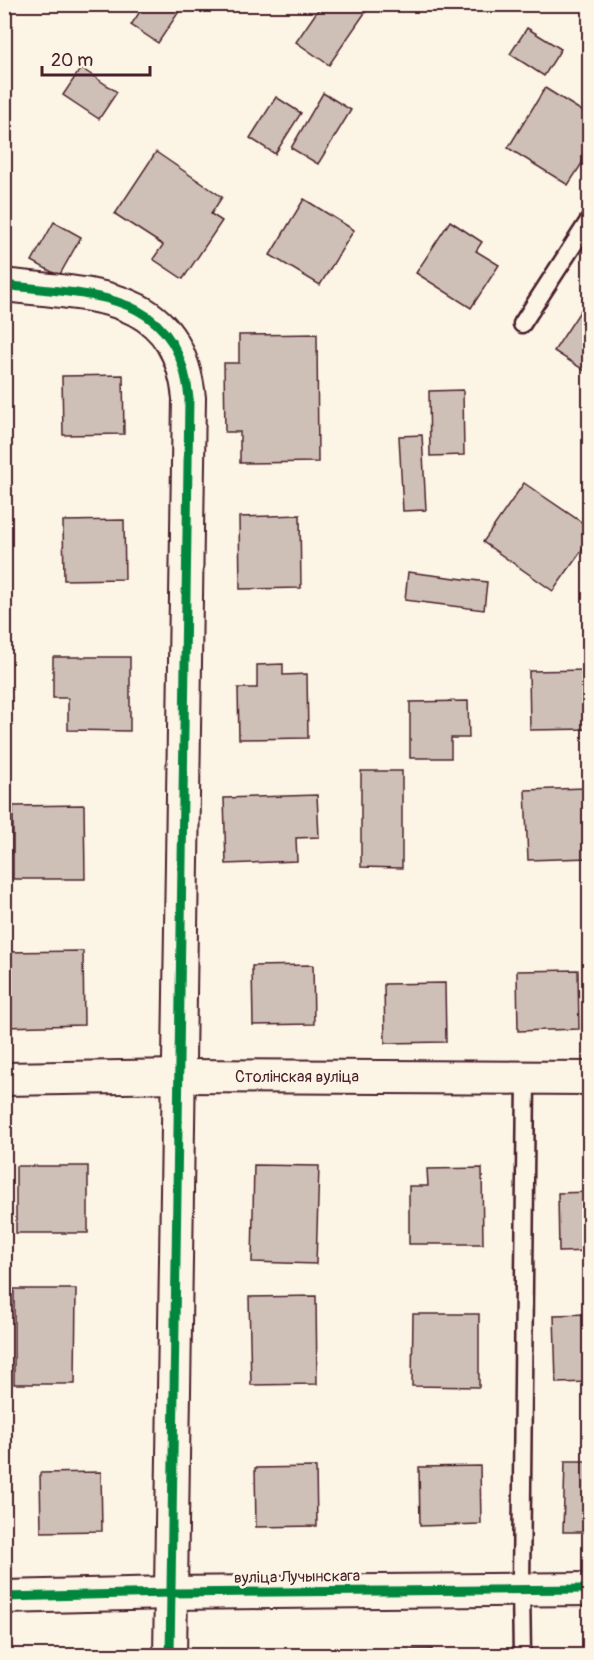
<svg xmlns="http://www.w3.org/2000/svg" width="594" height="1660" font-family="Pangolin,sans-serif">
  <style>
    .building { fill: #cfc0b7; stroke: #4a1f2b; stroke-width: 1.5 }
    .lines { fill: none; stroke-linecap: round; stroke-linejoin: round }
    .lane-casing { stroke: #4a1f2b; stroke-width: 21 }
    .street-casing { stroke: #4a1f2b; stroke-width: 36 }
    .lane { stroke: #fcf5e5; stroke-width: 16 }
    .street { stroke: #fcf5e5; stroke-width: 32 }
    .cycleway-casing { stroke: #fcf5e5; stroke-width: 13 }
    .cycleway { stroke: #00873e; stroke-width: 9 }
    .labels { text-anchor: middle; stroke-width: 5; stroke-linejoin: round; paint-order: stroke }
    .street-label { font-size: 16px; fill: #4a1f2b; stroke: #fcf5e5 }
  </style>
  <rect width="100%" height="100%" fill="#fcf5e5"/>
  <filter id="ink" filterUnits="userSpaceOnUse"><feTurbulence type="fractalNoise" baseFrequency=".0167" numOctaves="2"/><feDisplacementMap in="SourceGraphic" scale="12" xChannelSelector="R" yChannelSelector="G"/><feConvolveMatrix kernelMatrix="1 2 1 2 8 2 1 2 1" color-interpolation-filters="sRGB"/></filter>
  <g filter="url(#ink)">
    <g class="building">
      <polygon points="145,4 184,4 158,43 131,25"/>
      <polygon points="322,4 371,4 329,65 296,42"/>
      <polygon points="527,28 561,49 544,76 510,54"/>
      <polygon points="81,68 117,92 99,119 63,95"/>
      <polygon points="545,88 590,116 590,151 568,185 508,148"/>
      <polygon points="323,93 351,110 318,164 291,148"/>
      <polygon points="276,97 301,113 275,154 250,138"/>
      <polygon points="156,152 222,197 211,214 222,221 183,279 153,259 163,245 115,214"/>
      <polygon points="304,199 354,230 320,285 270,255"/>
      <polygon points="450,221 482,242 476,251 499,265 471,308 416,273"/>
      <polygon points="54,222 81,237 59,276 32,261"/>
      <polygon points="590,296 590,374 554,351"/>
      <polygon points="317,334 318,462 240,463 240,432 225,432 224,363 239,363 239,335"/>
      <polygon points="123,375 124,434 63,435 62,376"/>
      <polygon points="463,390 464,455 430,456 429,391"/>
      <polygon points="422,435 426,510 403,511 399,436"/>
      <polygon points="524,483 590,528 590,539 553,591 483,542"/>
      <polygon points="300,515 301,588 240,589 239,517"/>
      <polygon points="124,520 125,579 64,580 63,521"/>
      <polygon points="408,572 487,582 484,610 405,600"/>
      <polygon points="53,657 130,657 130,731 68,730 68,698 53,698"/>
      <polygon points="283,664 283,675 307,674 308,738 239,739 238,688 257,688 257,665"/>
      <polygon points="590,670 590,729 530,730 529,671"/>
      <polygon points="468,701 469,738 451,738 451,758 410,758 410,702"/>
      <polygon points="361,771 402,771 402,868 361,867"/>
      <polygon points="586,788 589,858 528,860 525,790"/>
      <polygon points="317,795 319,837 296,838 297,861 226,864 224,798"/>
      <polygon points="84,805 85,879 13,879 13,806"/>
      <polygon points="83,951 84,1025 4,1027 4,952"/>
      <polygon points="313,965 314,1024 253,1025 252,966"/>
      <polygon points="578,970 579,1029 518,1031 517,971"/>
      <polygon points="445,983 446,1042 385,1043 384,984"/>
      <polygon points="254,1165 319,1166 316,1264 252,1262"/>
      <rect x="16" y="1166" width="72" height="67"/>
      <polygon points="482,1168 483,1244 409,1244 409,1186 428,1186 427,1169"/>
      <polygon points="590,1192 590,1251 559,1252 558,1193"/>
      <polygon points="14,1289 76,1289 75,1384 14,1384"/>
      <polygon points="316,1296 317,1384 251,1385 249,1297"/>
      <polygon points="413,1314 479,1314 479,1387 412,1386"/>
      <polygon points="590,1314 590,1382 556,1383 554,1315"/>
      <polygon points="565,1461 590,1461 590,1532 563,1532"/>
      <polygon points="480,1466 481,1524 420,1526 419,1467"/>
      <polygon points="316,1467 317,1526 256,1527 255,1468"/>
      <polygon points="101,1472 102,1531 41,1532 40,1473"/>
      <polygon points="432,1649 432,1656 403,1656 403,1650"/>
    </g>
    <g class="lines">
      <g class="lane-casing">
        <g id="lane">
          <polyline points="522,324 590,219"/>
          <polyline points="522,1656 521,1588 526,1077"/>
        </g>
      </g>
      <g class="street-casing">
        <g id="street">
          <path d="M4,285C91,296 177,288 189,398L170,1656"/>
          <polyline points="4,1079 180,1076 590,1078"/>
          <polyline points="4,1597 170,1593 590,1589"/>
        </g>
      </g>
      <use href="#lane" class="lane"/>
      <use href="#street" class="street"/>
      <g class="cycleway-casing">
        <g id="cycleway">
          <path d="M4,285C91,296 177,288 189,398L170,1656"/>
          <polyline points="4,1597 170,1593 590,1589"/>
        </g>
      </g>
      <use href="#cycleway" class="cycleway"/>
    </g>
  </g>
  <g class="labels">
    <g class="street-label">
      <text x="297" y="1082">Столінская вуліца</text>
      <text transform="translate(297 1576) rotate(-1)" y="6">вуліца Лучынскага</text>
    </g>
  </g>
  <rect width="594" height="1660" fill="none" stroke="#fcf5e5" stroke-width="24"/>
  <rect x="12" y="12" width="570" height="1636" fill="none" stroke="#4a1f2b" stroke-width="2" filter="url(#ink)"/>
  <path d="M42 66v9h108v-9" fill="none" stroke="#4a1f2b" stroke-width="3"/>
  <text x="51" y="66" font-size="18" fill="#4a1f2b" stroke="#fcf5e5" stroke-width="4.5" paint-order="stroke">20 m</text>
</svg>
